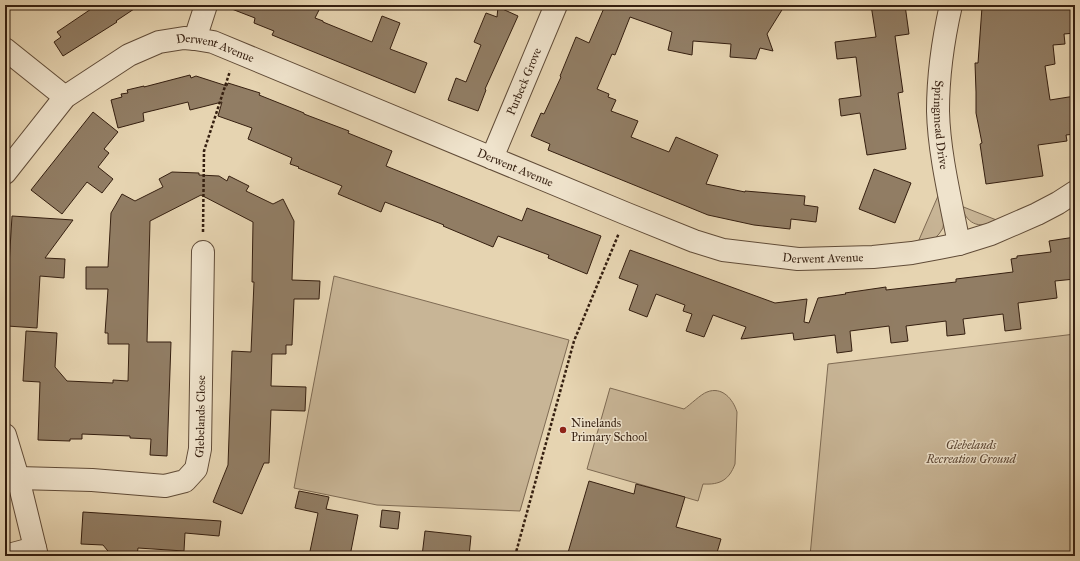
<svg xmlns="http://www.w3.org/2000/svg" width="1080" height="561" font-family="'IM FELL Great Primer',serif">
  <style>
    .green { fill: #c8b596; stroke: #7e6a53 }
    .building { fill: #917d64; stroke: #351f10 }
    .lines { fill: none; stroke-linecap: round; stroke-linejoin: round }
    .minor-casing { stroke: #614c38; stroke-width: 24 }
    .path { stroke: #351f10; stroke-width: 2.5; stroke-dasharray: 3 2; stroke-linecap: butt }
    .minor { stroke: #efe3cc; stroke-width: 22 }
    .poi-dot { fill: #8f2418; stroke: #efe3cc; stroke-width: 1.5 }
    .labels { text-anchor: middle; stroke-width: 3; stroke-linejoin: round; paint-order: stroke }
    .street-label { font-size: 12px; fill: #351f10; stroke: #efe3cc }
    .poi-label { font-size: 12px; fill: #351f10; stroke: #efe3cc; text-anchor: start }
    .park-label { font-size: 12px; font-style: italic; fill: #5a4432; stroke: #efe3cc }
  </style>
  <rect width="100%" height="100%" fill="#e6d4b1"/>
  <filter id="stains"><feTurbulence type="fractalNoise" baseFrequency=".005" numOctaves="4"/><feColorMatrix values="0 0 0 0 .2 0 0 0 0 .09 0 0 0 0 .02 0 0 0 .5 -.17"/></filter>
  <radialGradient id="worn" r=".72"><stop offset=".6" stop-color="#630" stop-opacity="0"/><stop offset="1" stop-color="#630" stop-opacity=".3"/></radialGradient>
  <g class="green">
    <polygon points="938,196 944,220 943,228 939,234 934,239 918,242"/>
    <path d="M961,206L999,221C981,228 968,227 961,206Z"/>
    <polygon points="334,276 569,340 520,511 377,505 294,488"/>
    <polygon points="1075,334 1075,556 810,556 828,364"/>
    <path d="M610,388L684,409C690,405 701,394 707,392C722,386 733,399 737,412L735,464C729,480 720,485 703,484L698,501L587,469Z"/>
  </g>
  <g class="building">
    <polygon points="97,5 140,5 116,21 117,22 63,56 54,42 61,37 57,32"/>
    <polygon points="224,5 307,5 319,10 315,18 323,21 323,22 372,42 382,16 400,23 390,49 427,63 415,93 272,35 274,31 254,23 255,18 224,6"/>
    <polygon points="602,5 730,5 759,7 760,5 785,5 767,34 773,51 760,48 756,59 730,57 731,44 693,41 692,55 668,50 672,32 630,17 615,55 612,54 597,89 609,94 608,97 616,100 611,111 638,121 631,137 669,152 676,137 718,155 706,184 745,192 745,191 805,196 804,205 818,207 816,222 791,219 790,229 754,225 708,215 548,150 550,144 531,136 541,113 544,114 561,77 560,76 576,37 589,43 604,8 601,7"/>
    <polygon points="871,5 905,5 909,34 895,36 903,92 898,93 906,149 867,155 860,113 841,116 839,99 861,96 856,57 837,59 835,42 876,37"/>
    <polygon points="1044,5 1062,5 1062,8 1075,6 1075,33 1064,34 1065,44 1053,45 1055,64 1045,66 1050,100 1075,96 1075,134 1066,135 1067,141 1038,145 1043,176 986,184 980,144 982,143 976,113 976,92 975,63 978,63 982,7 1017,9"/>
    <polygon points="498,7 518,16 485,89 486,90 478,111 448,100 456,78 466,82 481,45 474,42 486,13 497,17"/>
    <polygon points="190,75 191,78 196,76 227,86 228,83 260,93 259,95 304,113 304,114 349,131 348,133 392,151 386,166 522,221 527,208 601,236 587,274 548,258 549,255 498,236 493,247 443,226 444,225 385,202 381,212 338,194 342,186 298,168 299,167 290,164 292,158 248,139 252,128 218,116 222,102 190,110 188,102 143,113 144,121 118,128 111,100 122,97 121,94 128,93 127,90 144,86 144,87"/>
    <polygon points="93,112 118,132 104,149 109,153 98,167 113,179 102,193 87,182 62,214 31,190"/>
    <polygon points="874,169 911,183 895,223 859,209"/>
    <polygon points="172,172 199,173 199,175 219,176 227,181 229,176 249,186 246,191 273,204 283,199 294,221 292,280 320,281 319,299 294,299 292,345 286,345 286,354 272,354 271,386 306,387 305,411 271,410 269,463 264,463 242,514 213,502 228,465 232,351 251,352 254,282 252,282 253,222 201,195 150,221 147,342 171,342 167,456 150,455 151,439 130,438 130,436 82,434 82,439 70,439 70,441 38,440 40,382 23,381 26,331 57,333 55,367 67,381 113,383 113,380 128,381 129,344 108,344 108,333 105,333 108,289 86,289 86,267 108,267 111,213 122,194 135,201 163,187 159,179"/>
    <polygon points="12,216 73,220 45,258 65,259 64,278 40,276 37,328 7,326 8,315 6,315"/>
    <polygon points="1075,237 1075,279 1055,281 1057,298 1018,303 1021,329 1005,331 1003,314 963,319 965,334 947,336 946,321 906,326 908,341 891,343 889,326 850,331 852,351 837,353 835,335 794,340 793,333 741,339 746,327 713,315 704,337 686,331 692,314 683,311 685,305 656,294 647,317 629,310 638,285 619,278 630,250 775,303 807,299 804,322 809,323 818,298 846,294 845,293 886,287 886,290 956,282 956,279 1013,272 1011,259 1017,258 1017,256 1051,252 1049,241"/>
    <polygon points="589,481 634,494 636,484 685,497 676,527 721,539 716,556 567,556"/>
    <polygon points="299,491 329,497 326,509 358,515 350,556 309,556 318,513 295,508"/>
    <polygon points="382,510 400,512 398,529 380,527"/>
    <polygon points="83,512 221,521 219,536 185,533 184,551 138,548 137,556 112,556 103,545 81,544"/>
    <polygon points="425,531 471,536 469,556 422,556"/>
  </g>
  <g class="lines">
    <g class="minor-casing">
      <g id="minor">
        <path id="s1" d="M951,5C943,40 938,75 938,111C939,154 951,202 959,244"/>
        <polyline points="195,39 206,5"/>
        <polyline points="5,49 65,97"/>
        <path id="s2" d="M492,158L556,5"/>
        <path id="s3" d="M5,173L65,97L129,55L159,42L184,38L195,39L213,42L627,214L694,241L723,250L798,259L873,257L912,253L939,248L959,244L991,234L1037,214L1058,203L1075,192"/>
        <polyline points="5,435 18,478 37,556"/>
        <path id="s4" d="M18,478L92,480L165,486L185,481L196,469L200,449L203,252"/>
        <polyline points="5,556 35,548"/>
      </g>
    </g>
    <g class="path">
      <polyline points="203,232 204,151 230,71"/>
      <polyline points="515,556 574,341 619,233"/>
    </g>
    <use href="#minor" class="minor"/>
  </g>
  <circle class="poi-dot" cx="563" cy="430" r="4"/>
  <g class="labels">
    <g class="street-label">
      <text dy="4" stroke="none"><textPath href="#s3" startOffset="264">Derwent Avenue</textPath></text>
      <text dy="4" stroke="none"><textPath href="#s2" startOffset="83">Purbeck Grove</textPath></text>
      <text dy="4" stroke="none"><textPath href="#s1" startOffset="121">Springmead Drive</textPath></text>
      <text dy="4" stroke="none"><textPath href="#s3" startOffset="588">Derwent Avenue</textPath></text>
      <text dy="4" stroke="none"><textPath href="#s3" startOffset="912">Derwent Avenue</textPath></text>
      <text dy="4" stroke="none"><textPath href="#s4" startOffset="237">Glebelands Close</textPath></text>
    </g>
    <g class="poi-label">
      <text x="571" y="427">Ninelands<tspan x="571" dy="14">Primary School</tspan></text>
    </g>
    <g class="park-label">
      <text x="971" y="449">Glebelands<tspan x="971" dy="14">Recreation Ground</tspan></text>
    </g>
  </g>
  <rect width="1080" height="561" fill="none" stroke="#e6d4b1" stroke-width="20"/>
  <rect x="6" y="6" width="1068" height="549" fill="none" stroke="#351f10" stroke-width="2"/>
  <rect x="10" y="10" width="1060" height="541" fill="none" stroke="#351f10"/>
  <rect width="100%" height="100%" filter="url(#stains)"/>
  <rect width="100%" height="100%" fill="url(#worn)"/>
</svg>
